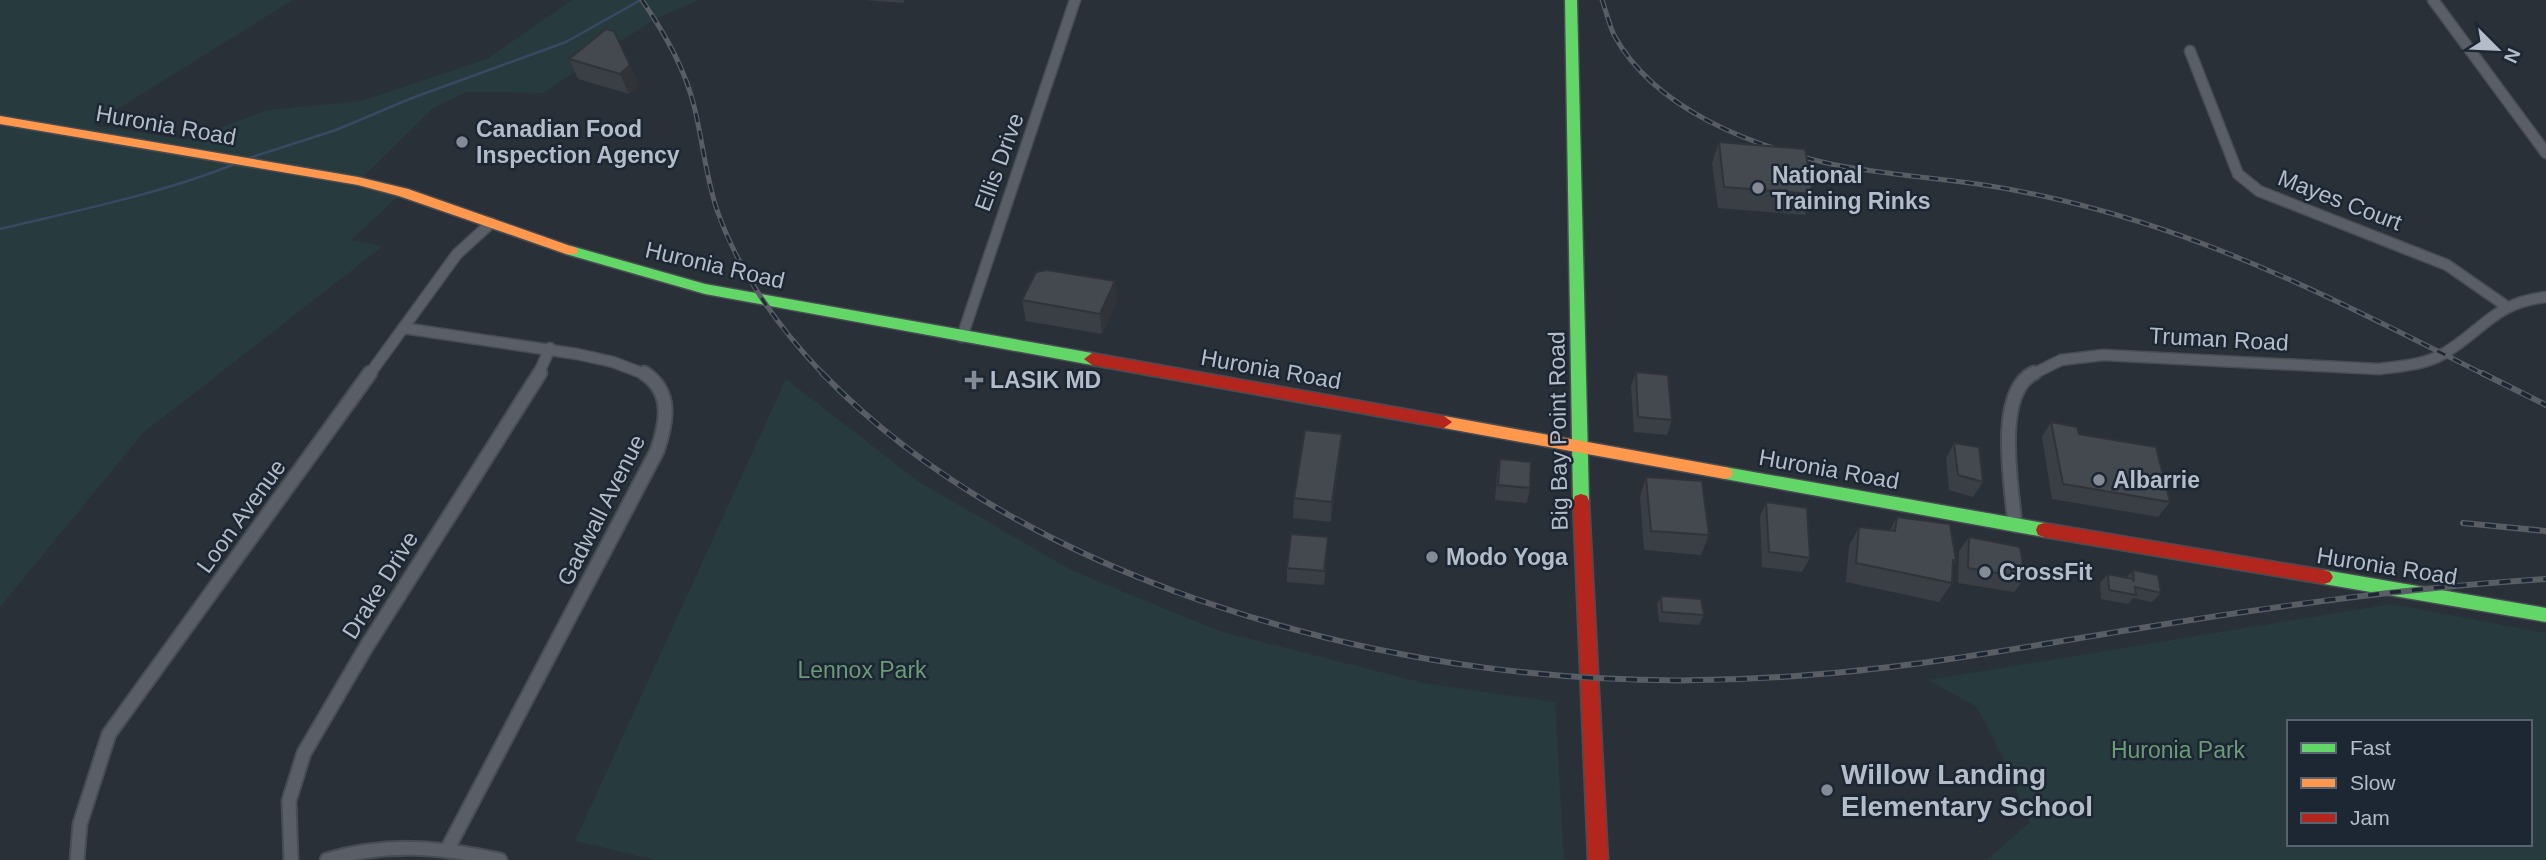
<svg xmlns="http://www.w3.org/2000/svg" width="2546" height="860" font-family="Arial,sans-serif">
  <style>
    .green { fill: #273a3e; fill-rule: evenodd }
    .lines { fill: none; stroke-linecap: round; stroke-linejoin: round }
    .stream { stroke: #384963; stroke-width: 2.5 }
    .street-far1-casing { stroke: #484c53; stroke-width: 13 }
    .street-casing { stroke: #484c53; stroke-width: 17 }
    .fast-casing { stroke: #484c53; stroke-width: 3 }
    .slow-casing { stroke: #484c53; stroke-width: 3 }
    .jam-casing { stroke: #484c53; stroke-width: 3 }
    .street-far1 { stroke: #5a5e66; stroke-width: 10 }
    .street { stroke: #5a5e66; stroke-width: 13 }
    .fast { fill: #63d668; fill-rule: evenodd }
    .slow { fill: #ff974d; fill-rule: evenodd }
    .jam { fill: #b3261e; fill-rule: evenodd }
    .rail-far1-casing { stroke: #595d64; stroke-width: 5 }
    .rail-casing { stroke: #595d64; stroke-width: 6 }
    .rail-far1 { stroke: #1d2633; stroke-width: 2.5; stroke-dasharray: 9; stroke-linecap: butt }
    .rail { stroke: #1d2633; stroke-width: 3.5; stroke-dasharray: 11; stroke-linecap: butt }
    .wall { fill: #3a3f45 }
    .shaded-wall { fill: #303338 }
    .building { fill: #444950; stroke: #303338; stroke-width: 2 }
    .poi-dot { fill: #848b96; stroke: #1d2633; stroke-width: 2.5 }
    .labels { text-anchor: middle; stroke-width: 5; stroke-linejoin: round; paint-order: stroke }
    .street-label { font-size: 23px; fill: #b4bcc9; stroke: #1d2633 }
    .poi-label { font-size: 23px; font-weight: bold; fill: #b4bcc9; stroke: #1d2633; text-anchor: start }
    .park-label { font-size: 23px; fill: #6b9a76; stroke: #1d2633 }
    .near-poi-label { font-size: 28px; font-weight: bold; fill: #b4bcc9; stroke: #1d2633; text-anchor: start }
  </style>
  <rect width="100%" height="100%" fill="#2a3038"/>
  <g class="green">
    <polygon points="0,0 293,0 92,125 188,140 267,110 362,101 487,59 572,0 699,0 655,19 543,93 466,92 433,108 359,181 403,192 351,240 383,246 143,433 0,607"/>
    <polygon points="786,379 919,482 1073,571 1222,632 1424,683 1555,702 1564,860 655,860 575,841"/>
    <path d="M2391,604L2546,633V860H1987L2030,822L2003,758L1977,707L1928,680ZM2289,722H2530V844H2289Z"/>
  </g>
  <g class="lines">
    <g class="stream">
      <polyline points="246,159 336,130 412,98 566,42 639,1"/>
      <path d="M0,229C79,210 160,194 235,164"/>
    </g>
    <g class="street-far1-casing">
      <g id="street-far1">
        <polyline points="2433,0 2546,153"/>
        <polyline points="2190,51 2238,174 2259,191 2447,265 2506,306"/>
        <polyline points="403,328 577,354 613,362 647,375"/>
        <polyline points="962,337 1075,0"/>
        <polyline points="369,375 457,254 491,223"/>
        <polyline points="538,375 550,348"/>
        <path d="M2031,375L2061,360L2103,355L2379,369C2400,366 2424,365 2443,354C2484,330 2493,303 2546,297"/>
      </g>
    </g>
    <g class="street-casing">
      <g id="street">
        <path d="M2015,525C2012,488 1994,392 2034,373"/>
        <path d="M448,848L657,451C667,422 673,392 644,373"/>
        <polyline points="77,860 80,824 109,734 370,373"/>
        <polyline points="291,860 289,801 304,753 365,649 540,373"/>
        <path d="M327,860C386,842 441,847 500,860"/>
      </g>
    </g>
    <g class="fast-casing">
      <g id="fast">
        <polygon points="1565,0 1577,0 1589,501 1587,506 1575,506 1573,501"/>
        <polygon points="571,246 705,284 1092,353 1100,359 1092,365 705,294 566,254 564,251"/>
        <polygon points="1725,467 2044,523 2050,525 2052,530 2050,535 2044,537 1725,479 1719,477 1717,473 1719,469"/>
        <polygon points="2324,570 2546,608 2546,622 2324,584 2318,582 2315,577 2318,572"/>
      </g>
    </g>
    <g class="slow-casing">
      <g id="slow">
        <polygon points="0,116 358,177 408,189 576,248 578,251 576,254 566,254 399,196 358,185 0,124"/>
        <polygon points="1444,416 1725,467 1731,469 1733,473 1731,477 1725,479 1444,428 1436,422"/>
      </g>
    </g>
    <g class="jam-casing">
      <g id="jam">
        <polygon points="1092,353 1444,416 1452,422 1444,428 1092,365 1084,359"/>
        <polygon points="1581,494 1587,496 1589,501 1608,860 1588,860 1573,501 1575,496"/>
        <polygon points="2044,523 2324,570 2330,572 2333,577 2330,582 2324,584 2044,537 2038,535 2036,530 2038,525"/>
      </g>
    </g>
    <use href="#street-far1" class="street-far1"/>
    <use href="#street" class="street"/>
    <use href="#fast" class="fast"/>
    <use href="#slow" class="slow"/>
    <use href="#jam" class="jam"/>
    <g class="rail-far1-casing">
      <g id="rail-far1">
        <path d="M642,0C665,34 686,70 695,110C703,144 706,177 717,210C739,273 778,327 824,375"/>
        <path d="M1602,0C1606,11 1609,24 1614,35C1655,110 1752,146 1831,164C1879,174 1929,177 1978,184C2032,192 2085,205 2137,221C2259,259 2372,318 2485,375"/>
      </g>
    </g>
    <g class="rail-casing">
      <g id="rail">
        <path d="M822,373C919,473 1045,543 1174,591C1377,666 1593,693 1808,675C1920,667 2030,646 2141,628C2275,606 2410,587 2546,579"/>
        <polyline points="2482,373 2546,405"/>
        <polyline points="2463,523 2546,531"/>
      </g>
    </g>
    <use href="#rail-far1" class="rail-far1"/>
    <use href="#rail" class="rail"/>
  </g>
  <g class="wall">
    <polygon points="864,0 905,0 903,3"/>
    <polygon points="569,59 630,65 639,86 629,94 578,79"/>
    <polygon points="1719,142 1813,194 1805,215 1718,208 1712,163"/>
    <polygon points="1022,300 1117,302 1102,334 1026,321"/>
    <polygon points="1636,372 1672,420 1667,435 1634,432 1631,387"/>
    <polygon points="2051,422 2170,502 2158,517 2052,499 2042,437"/>
    <polygon points="1342,434 1340,454 1331,522 1293,518 1294,498"/>
    <polygon points="1954,443 1983,482 1973,497 1949,490 1946,458"/>
    <polygon points="1500,459 1530,488 1527,503 1495,500 1497,474"/>
    <polygon points="1646,477 1709,535 1701,555 1644,550 1640,497"/>
    <polygon points="1766,502 1810,558 1802,572 1762,567 1760,517"/>
    <polygon points="1897,517 1956,561 1953,565 1952,583 1939,602 1846,582 1849,546 1859,527 1890,530"/>
    <polygon points="1969,537 2025,578 2014,592 1958,583 1959,551"/>
    <polygon points="1327,552 1324,585 1287,582 1287,568"/>
    <polygon points="2133,570 2161,593 2152,602 2133,598 2128,604 2101,599 2100,583 2108,574 2127,577"/>
    <polygon points="1661,596 1704,615 1699,625 1659,622 1657,605"/>
  </g>
  <g class="shaded-wall">
    <polygon points="630,65 639,86 629,94 620,74"/>
    <polygon points="1115,281 1117,302 1102,334 1100,314"/>
    <polygon points="1342,434 1340,454 1331,522 1332,502"/>
  </g>
  <g class="building">
    <polygon points="606,29 614,31 630,65 620,74 569,59"/>
    <polygon points="1719,142 1805,149 1813,194 1724,187"/>
    <polygon points="1047,270 1115,281 1100,314 1022,300 1036,272"/>
    <polygon points="1636,372 1668,375 1672,420 1638,417"/>
    <polygon points="2051,422 2077,427 2079,434 2156,447 2170,502 2063,484"/>
    <polygon points="1305,430 1342,434 1332,502 1294,498"/>
    <polygon points="1954,443 1979,447 1983,482 1958,475"/>
    <polygon points="1500,459 1531,462 1530,488 1498,485"/>
    <polygon points="1646,477 1702,481 1709,535 1651,531"/>
    <polygon points="1766,502 1807,508 1810,558 1769,552"/>
    <polygon points="1897,517 1950,524 1956,561 1953,560 1952,583 1856,563 1859,527 1895,531"/>
    <polygon points="1291,534 1328,537 1324,571 1287,568"/>
    <polygon points="1969,537 2020,547 2025,578 1968,568"/>
    <polygon points="2133,570 2158,575 2161,593 2135,587 2136,595 2109,590 2108,574 2133,579 2134,582"/>
    <polygon points="1661,596 1701,599 1704,615 1662,612"/>
  </g>
  <g class="poi-dot">
    <circle cx="462" cy="142" r="7"/>
    <circle cx="1758" cy="188" r="7"/>
    <path d="M970.5 369.5h7v7h7v7h-7v7h-7v-7h-7v-7h7z"/>
    <circle cx="2099" cy="480" r="7"/>
    <circle cx="1432" cy="557" r="7"/>
    <circle cx="1985" cy="572" r="7"/>
    <circle cx="1827" cy="790" r="7"/>
  </g>
  <g class="labels">
    <g class="street-label">
      <text transform="translate(166 125) rotate(10)" y="8">Huronia Road</text>
      <text transform="translate(999 162) rotate(-70)" y="8">Ellis Drive</text>
      <text transform="translate(2340 200) rotate(21)" y="8">Mayes Court</text>
      <text transform="translate(715 265) rotate(13)" y="8">Huronia Road</text>
      <text transform="translate(2219 339) rotate(3)" y="8">Truman Road</text>
      <text transform="translate(1271 369) rotate(10)" y="8">Huronia Road</text>
      <text transform="translate(1558 431) rotate(-91)" y="8">Big Bay Point Road</text>
      <text transform="translate(1829 469) rotate(10)" y="8">Huronia Road</text>
      <text transform="translate(601 510) rotate(-63)" y="8">Gadwall Avenue</text>
      <text transform="translate(241 516) rotate(-54)" y="8">Loon Avenue</text>
      <text transform="translate(2387 566) rotate(9)" y="8">Huronia Road</text>
      <text transform="translate(380 585) rotate(-58)" y="8">Drake Drive</text>
    </g>
    <g class="poi-label">
      <text x="476" y="137">Canadian Food<tspan x="476" dy="26">Inspection Agency</tspan></text>
      <text x="1772" y="183">National<tspan x="1772" dy="26">Training Rinks</tspan></text>
      <text x="990" y="388">LASIK MD</text>
      <text x="2113" y="488">Albarrie</text>
      <text x="1446" y="565">Modo Yoga</text>
      <text x="1999" y="580">CrossFit</text>
    </g>
    <g class="park-label">
      <text x="862" y="678">Lennox Park</text>
      <text x="2178" y="758">Huronia Park</text>
    </g>
    <g class="near-poi-label">
      <text x="1841" y="784">Willow Landing<tspan x="1841" dy="32">Elementary School</tspan></text>
    </g>
  </g>
  <rect x="2287" y="720" width="245" height="126" fill="#1d2633" stroke="#59626f" stroke-width="2"/>
  <rect x="2301" y="743" width="35" height="10" fill="#63d668" stroke="#59626f" stroke-width="2"/>
  <text x="2350" y="755" font-size="21" fill="#b4bcc9">Fast</text>
  <rect x="2301" y="778" width="35" height="10" fill="#ff974d" stroke="#59626f" stroke-width="2"/>
  <text x="2350" y="790" font-size="21" fill="#b4bcc9">Slow</text>
  <rect x="2301" y="813" width="35" height="10" fill="#b3261e" stroke="#59626f" stroke-width="2"/>
  <text x="2350" y="825" font-size="21" fill="#b4bcc9">Jam</text>
  <g transform="translate(2497 49) rotate(114)" stroke="#1d2633" stroke-width="5" paint-order="stroke">
  <path d="M0-5L12 26L0 18L-12 26Z" fill="#b4bcc9"/>
  <text y="-10" font-size="19" font-weight="bold" text-anchor="middle" fill="#b4bcc9">N</text>
  </g>
</svg>
